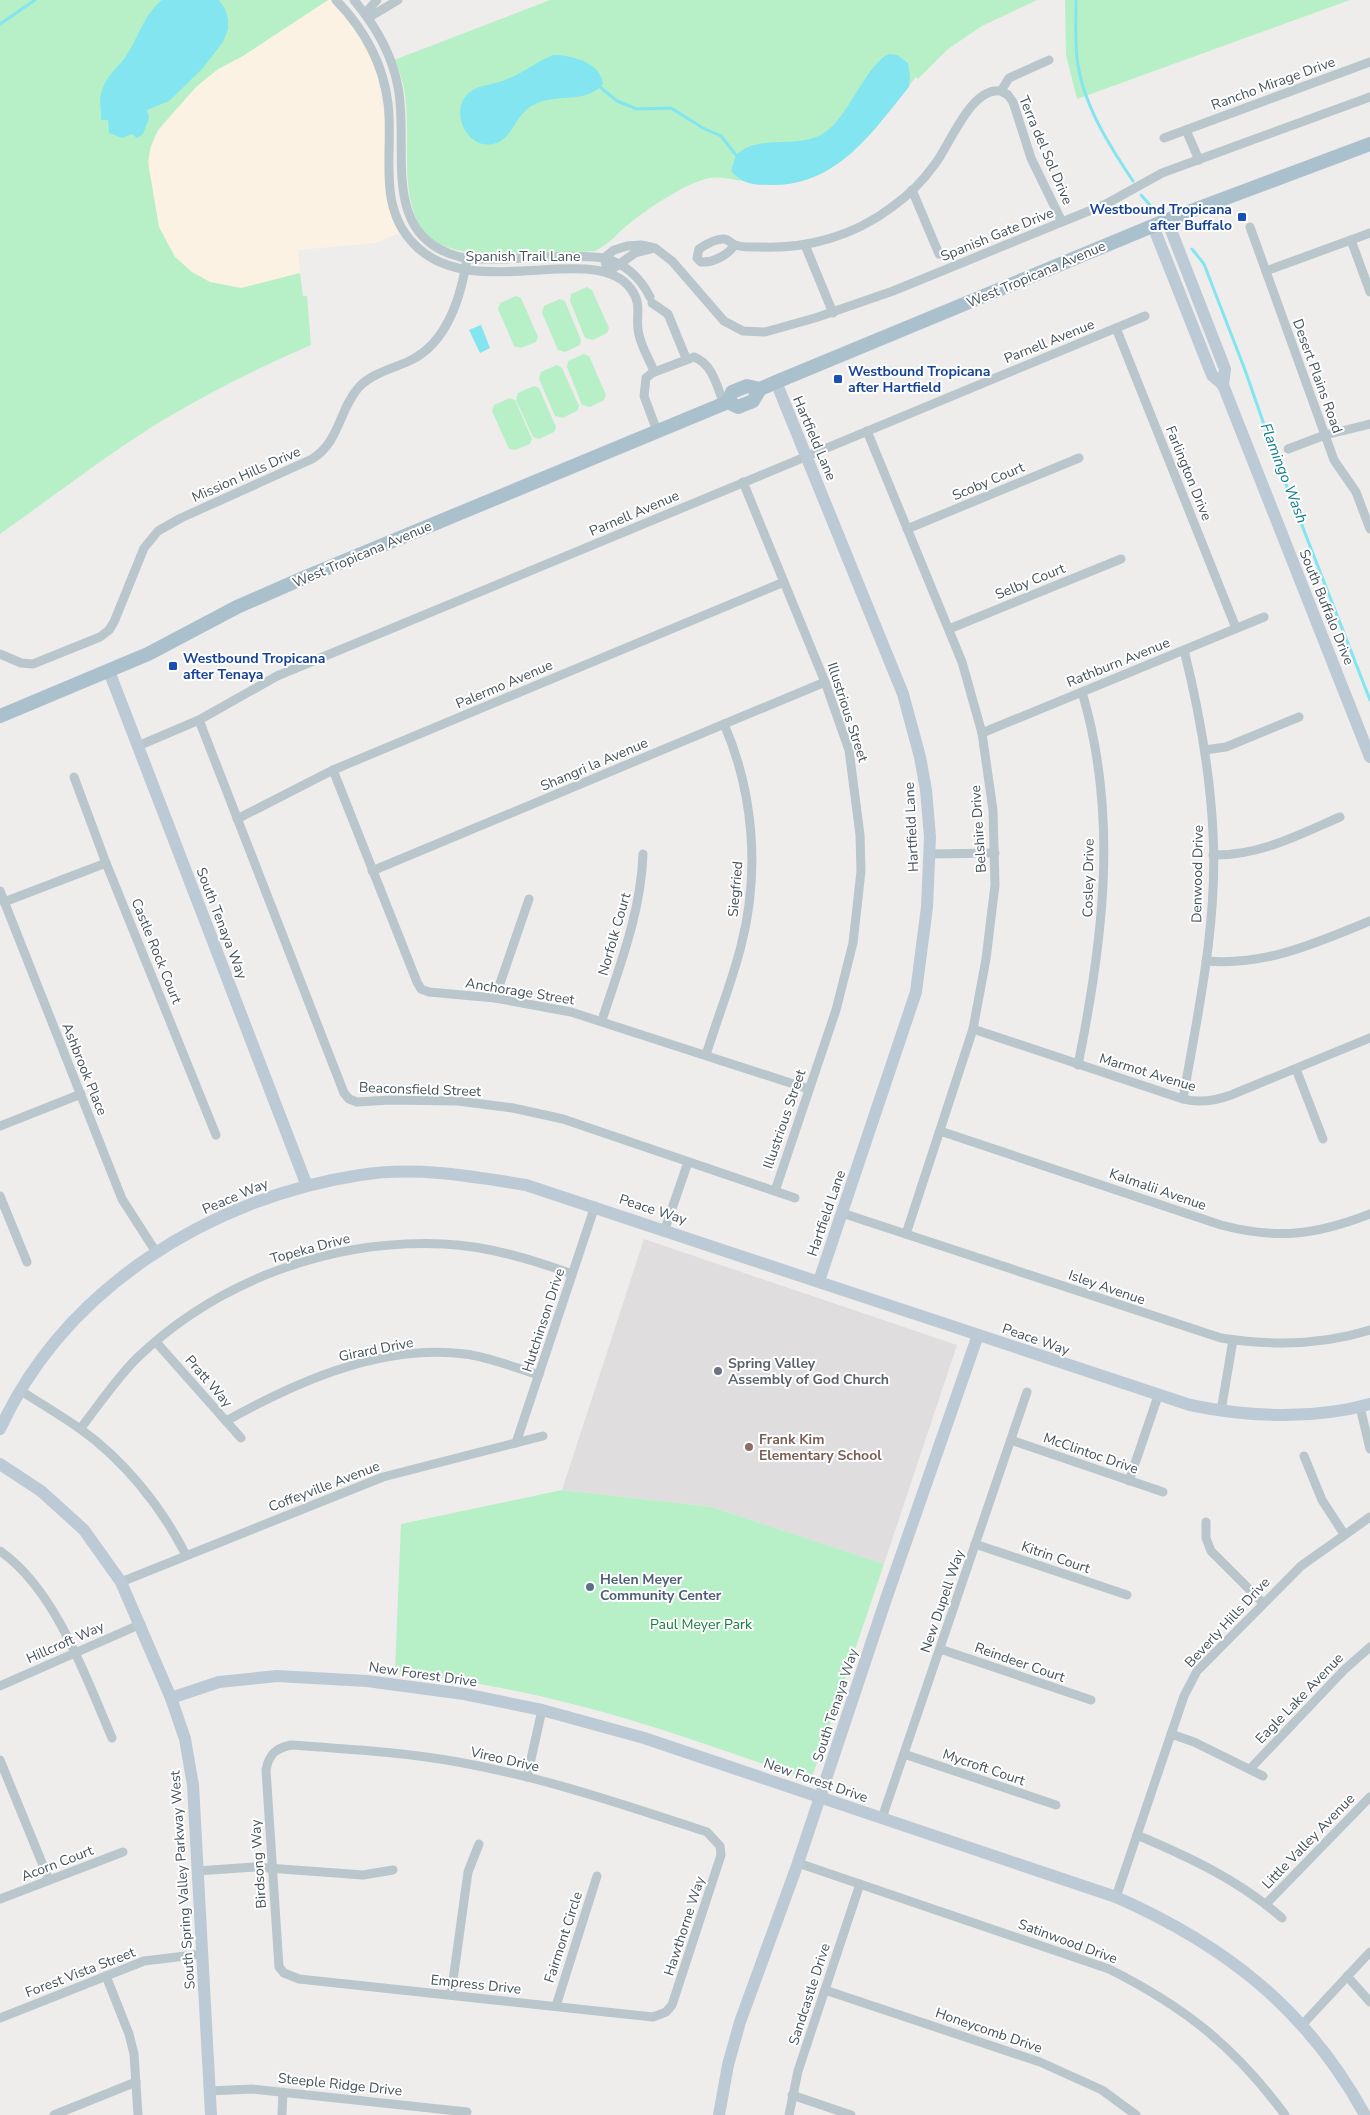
<svg xmlns="http://www.w3.org/2000/svg" width="1370" height="2115" font-family="'Nunito Sans',sans-serif">
  <style>
    .commercial { fill: #fcf2e3 }
    .education { fill: #e0ddde }
    .green { fill: #b7f0c6 }
    .water { fill: #82e5ef }
    .lines { fill: none; stroke-linecap: round; stroke-linejoin: round }
    .stream { stroke: #82e5ef; stroke-width: 3 }
    .street { stroke: #b9c6cc; stroke-width: 9 }
    .secondary { stroke: #bbcad4; stroke-width: 12 }
    .primary { stroke: #aac0cd; stroke-width: 14 }
    .transit-dot { fill: #1a4fb4; stroke: #fff; stroke-width: 2 }
    .worship-dot { fill: #6b7280; stroke: #fff; stroke-width: 2 }
    .education-dot { fill: #8d6e63; stroke: #fff; stroke-width: 2 }
    .service-dot { fill: #5c6f8a; stroke: #fff; stroke-width: 2 }
    .labels { text-anchor: middle; stroke-width: 4; stroke-linejoin: round; paint-order: stroke }
    .street-label { font-size: 14px; fill: #44525a; stroke: #fff }
    .transit-label { font-size: 14px; font-weight: bold; fill: #164399; stroke: #fff; text-anchor: start }
    .worship-label { font-size: 14px; font-weight: bold; fill: #5b616d; stroke: #fff; text-anchor: start }
    .education-label { font-size: 14px; font-weight: bold; fill: #785e54; stroke: #fff; text-anchor: start }
    .service-label { font-size: 14px; font-weight: bold; fill: #4e5e75; stroke: #fff; text-anchor: start }
    .park-label { font-size: 14px; fill: #137d3b; stroke: #fff }
    .water-label { font-size: 15px; font-style: italic; fill: #097f8b; stroke: #fff }
  </style>
  <rect width="100%" height="100%" fill="#efecec"/>
  <polygon class="commercial" points="328,0 330,0 349,21 366,46 377,74 385,120 386,197 392,219 399,233 375,243 298,250 300,273 241,288 210,282 192,272 175,257 159,227 149,170 149,154 153,139 178,105 207,77"/>
  <polygon class="education" points="644,1239 957,1345 884,1564 712,1507 562,1490"/>
  <g class="green">
    <path d="M0,0H328L243,56L218,69L196,87L158,130L151,146L148,162L159,227L175,257L192,272L210,282L241,288L300,273L303,296H307L311,345C256,369 203,395 152,427C100,460 51,498 0,534Z"/>
    <path d="M550,0H1037L982,26L948,49L918,79L916,77C878,124 844,182 777,185C759,186 723,175 709,178C684,184 650,207 630,223C617,233 610,244 595,251C567,253 539,254 511,254C426,256 406,234 407,150C407,121 409,87 394,60Z"/>
    <polygon points="1065,0 1350,0 1077,99 1066,55"/>
    <polygon points="587,287 592,290 609,328 607,333 593,340 585,338 570,301 571,294"/>
    <polygon points="516,296 521,298 538,337 536,342 521,348 514,346 498,309 500,303"/>
    <polygon points="560,299 565,301 581,340 580,345 565,352 558,350 542,313 544,306"/>
    <polygon points="584,354 589,356 606,395 604,400 590,407 582,405 567,367 568,361"/>
    <polygon points="557,365 562,368 579,406 577,411 562,418 555,416 539,379 541,372"/>
    <polygon points="534,386 539,388 556,427 554,432 539,439 533,437 516,400 518,393"/>
    <polygon points="510,398 515,400 532,439 530,444 515,450 509,449 492,411 494,405"/>
    <path d="M562,1490L712,1507L884,1564L811,1780C726,1752 642,1720 556,1700C503,1687 449,1678 395,1671L401,1524Z"/>
  </g>
  <g class="water">
    <path d="M162,0H219L225,9L228,19V29L223,42L202,69L169,101L147,110L149,118L143,134L137,138L132,134L122,138L109,133L108,120H101C102,109 98,101 102,90C107,76 116,69 124,59C138,40 143,15 162,0Z"/>
    <path d="M889,54L897,55L908,63L910,77L909,87C872,132 838,185 772,185C755,185 743,185 731,171L736,155C759,133 798,150 824,133C849,117 866,64 889,54Z"/>
    <path d="M553,55C571,55 601,62 603,84C587,102 565,95 543,101C513,109 517,138 493,144C466,150 448,109 470,92C480,84 494,85 505,80C522,74 536,62 553,55Z"/>
    <polygon points="481,325 490,348 480,353 469,330"/>
  </g>
  <g class="lines">
    <g class="stream">
      <path d="M1076,0C1076,19 1075,39 1077,58C1082,103 1109,145 1133,181"/>
      <polyline points="0,24 35,0"/>
      <polyline points="600,87 617,101 637,109 671,108 703,128 721,136 736,155"/>
      <polyline points="1141,195 1150,205"/>
      <polyline points="1192,249 1204,264 1245,370 1275,456 1370,700"/>
    </g>
    <g class="street">
      <path d="M336,0C364,29 383,63 388,103C394,152 376,205 414,244C471,305 595,239 631,289C642,304 636,314 638,329C639,343 649,359 654,371"/>
      <path d="M354,0C375,25 392,54 398,87C410,147 378,236 460,257C473,260 488,259 501,259C535,258 571,254 604,258C626,264 640,277 650,297"/>
      <polyline points="368,18 398,0"/>
      <polyline points="368,18 369,9 377,0"/>
      <polyline points="1001,91 1008,95 1013,102 1031,158 1062,222"/>
      <polyline points="1186,130 1199,160"/>
      <polyline points="1164,138 1370,62"/>
      <polyline points="912,190 939,254"/>
      <polyline points="1250,227 1334,460 1356,492 1370,529"/>
      <polyline points="1351,240 1370,292"/>
      <path d="M734,245C729,255 712,263 701,262L697,258L699,249C705,245 716,239 723,239C728,239 730,242 733,244C739,248 752,247 760,247C807,249 854,236 892,207C909,195 923,181 935,164C950,145 971,86 1001,91L1009,78L1049,60"/>
      <polyline points="805,245 833,313"/>
      <polyline points="655,248 635,253 608,272 604,258 614,250 627,246 641,245 655,248 672,261 724,321 743,331 765,332 815,318 893,291 1106,204 1162,173 1370,97"/>
      <polyline points="1266,271 1370,233"/>
      <polyline points="652,303 668,314 686,358"/>
      <polyline points="1116,328 1236,628"/>
      <path d="M657,431L644,396L646,378L652,373L694,357C713,364 717,387 724,404"/>
      <polyline points="867,431 962,662 982,733 993,810 995,885 986,959 973,1029 906,1234"/>
      <polyline points="1288,449 1325,435 1370,424"/>
      <polyline points="743,482 825,682 849,750 860,835 861,871 853,943 836,1010 775,1191"/>
      <polyline points="907,529 1079,458"/>
      <polyline points="949,629 1121,559"/>
      <path d="M0,654L21,663L33,664L100,637L109,630L114,622L144,548L158,531L181,518L312,459C340,442 339,409 359,387C371,374 391,369 407,362C447,345 461,298 467,258"/>
      <polyline points="199,720 344,1093 349,1099 357,1102 390,1100 458,1101 513,1108 563,1119 795,1198"/>
      <polyline points="982,733 1264,617"/>
      <polyline points="138,746 199,720 277,676 1145,316"/>
      <polyline points="1205,750 1226,747 1299,717"/>
      <polyline points="333,770 417,982 421,989 429,992 495,998 571,1012 809,1089"/>
      <polyline points="74,777 106,863 216,1135"/>
      <polyline points="237,819 333,770 784,582"/>
      <polyline points="929,854 995,853"/>
      <path d="M1213,855C1259,856 1298,835 1340,817"/>
      <polyline points="372,871 825,682"/>
      <polyline points="0,891 122,1199 156,1252"/>
      <polyline points="4,902 106,863"/>
      <path d="M1206,961C1266,966 1316,943 1370,921"/>
      <polyline points="495,998 529,899"/>
      <path d="M602,1020C620,965 641,912 643,854"/>
      <path d="M973,1029L1183,1099C1199,1103 1215,1101 1231,1095L1370,1038"/>
      <path d="M706,1055C717,1019 732,982 741,946C760,873 754,793 724,724"/>
      <path d="M1078,1065C1103,941 1119,816 1082,692"/>
      <polyline points="1296,1069 1323,1139"/>
      <path d="M1183,1099C1198,1012 1218,922 1213,833C1210,770 1199,710 1184,650"/>
      <polyline points="0,1126 81,1094"/>
      <path d="M940,1131L1221,1225C1278,1240 1316,1235 1370,1214"/>
      <polyline points="0,1196 27,1262"/>
      <path d="M842,1213L1221,1338C1271,1346 1322,1345 1370,1330"/>
      <polyline points="665,1229 688,1162"/>
      <polyline points="156,1342 241,1438"/>
      <path d="M21,1391C40,1403 60,1415 79,1428C124,1460 161,1506 186,1555"/>
      <polyline points="1360,1407 1370,1449"/>
      <polyline points="1221,1411 1233,1340"/>
      <path d="M226,1421C298,1381 381,1344 465,1354C490,1357 515,1368 539,1375"/>
      <path d="M80,1429C98,1406 116,1379 137,1358C218,1280 332,1239 444,1244C488,1246 531,1259 572,1274"/>
      <polyline points="1011,1440 1163,1492"/>
      <polyline points="516,1443 595,1206"/>
      <polyline points="1304,1456 1322,1500 1344,1534"/>
      <polyline points="1129,1481 1158,1396"/>
      <polyline points="1206,1522 1206,1538 1211,1551 1263,1603"/>
      <polyline points="975,1544 1127,1595"/>
      <path d="M0,1551C56,1590 86,1678 112,1738"/>
      <polyline points="121,1582 383,1477 543,1436"/>
      <polyline points="940,1649 1091,1700"/>
      <polyline points="0,1686 141,1624"/>
      <polyline points="1171,1734 1194,1742 1263,1776"/>
      <path d="M291,1745C347,1749 403,1752 458,1762C543,1777 625,1805 707,1832L720,1846L721,1855L672,2005L666,2012L653,2017L299,1979L284,1973L279,1967L266,1770C269,1754 276,1748 291,1745Z"/>
      <polyline points="904,1754 1056,1805"/>
      <polyline points="0,1760 49,1880"/>
      <polyline points="1250,1769 1344,1670 1370,1647"/>
      <polyline points="527,1777 542,1710"/>
      <polyline points="882,1818 1027,1392"/>
      <path d="M1137,1835C1189,1857 1239,1880 1282,1918"/>
      <path d="M798,1863L1109,1969C1185,2007 1235,2047 1285,2115"/>
      <polyline points="197,1871 254,1867 363,1875 393,1870"/>
      <polyline points="1116,1897 1184,1696 1197,1671 1301,1566 1370,1517"/>
      <polyline points="0,1899 123,1852"/>
      <polyline points="1266,1904 1370,1797"/>
      <polyline points="106,1976 129,2034 134,2054 138,2115"/>
      <polyline points="1347,1976 1370,2002"/>
      <polyline points="825,1990 1040,2062 1102,2090 1136,2115"/>
      <polyline points="451,1995 468,1872 479,1844"/>
      <polyline points="556,2006 597,1876"/>
      <polyline points="0,2018 144,1961 202,1954"/>
      <polyline points="1302,2025 1370,1952"/>
      <polyline points="209,2091 252,2089 467,2112"/>
      <polyline points="792,2095 851,2115"/>
      <polyline points="54,2115 136,2082"/>
      <polyline points="282,2115 283,2092"/>
      <polyline points="789,2115 798,2071 860,1884"/>
    </g>
    <g class="secondary">
      <polyline points="1167,220 1225,369 1223,385"/>
      <polyline points="1153,226 1212,375 1223,385 1370,757"/>
      <polyline points="776,382 903,694 920,757 926,790 930,837 927,907 916,992 819,1281"/>
      <polyline points="109,671 307,1186"/>
      <path d="M0,1429C65,1288 210,1198 360,1175C415,1166 471,1176 526,1185L1190,1405C1248,1417 1313,1420 1370,1404"/>
      <polyline points="0,1464 41,1491 84,1530 121,1582 171,1698 185,1739 193,1785 211,2115"/>
      <path d="M171,1698L219,1682L277,1676L367,1681L464,1694L542,1710L644,1738L1116,1897C1225,1945 1307,2009 1365,2115"/>
      <polyline points="719,2115 728,2065 740,2022 798,1863 886,1599 978,1335"/>
    </g>
    <g class="primary">
      <polyline points="728,402 738,407 753,401 760,389 776,382 1167,220 1370,144"/>
      <polyline points="728,402 732,392 747,386 760,389"/>
      <polyline points="0,716 148,654 237,607 301,579 728,402"/>
    </g>
  </g>
  <g class="transit-dot">
    <rect x="1237" y="212" width="10" height="10" rx="2.5"/>
    <rect x="833" y="374" width="10" height="10" rx="2.5"/>
    <rect x="168" y="661" width="10" height="10" rx="2.5"/>
  </g>
  <circle class="worship-dot" cx="718" cy="1371" r="5"/>
  <circle class="education-dot" cx="749" cy="1447" r="5"/>
  <circle class="service-dot" cx="590" cy="1587" r="5"/>
  <g class="labels">
    <g class="street-label">
      <text transform="translate(1273 83) rotate(-20)" y="5">Rancho Mirage Drive</text>
      <text transform="translate(1046 150) rotate(67)" y="5">Terra del Sol Drive</text>
      <text transform="translate(997 234) rotate(-22)" y="5">Spanish Gate Drive</text>
      <text x="523" y="261">Spanish Trail Lane</text>
      <text transform="translate(1036 274) rotate(-23)" y="5">West Tropicana Avenue</text>
      <text transform="translate(1049 341) rotate(-22)" y="5">Parnell Avenue</text>
      <text transform="translate(1318 376) rotate(70)" y="5">Desert Plains Road</text>
      <text transform="translate(815 438) rotate(67)" y="5">Hartfield Lane</text>
      <text transform="translate(1189 473) rotate(68)" y="5">Farlington Drive</text>
      <text transform="translate(246 474) rotate(-24)" y="5">Mission Hills Drive</text>
      <text transform="translate(988 481) rotate(-23)" y="5">Scoby Court</text>
      <text transform="translate(634 513) rotate(-23)" y="5">Parnell Avenue</text>
      <text transform="translate(362 554) rotate(-23)" y="5">West Tropicana Avenue</text>
      <text transform="translate(1030 581) rotate(-22)" y="5">Selby Court</text>
      <text transform="translate(1327 607) rotate(68)" y="5">South Buffalo Drive</text>
      <text transform="translate(1118 662) rotate(-22)" y="5">Rathburn Avenue</text>
      <text transform="translate(504 684) rotate(-23)" y="5">Palermo Avenue</text>
      <text transform="translate(848 712) rotate(72)" y="5">Illustrious Street</text>
      <text transform="translate(594 764) rotate(-23)" y="5">Shangri la Avenue</text>
      <text transform="translate(911 827) rotate(-93)" y="5">Hartfield Lane</text>
      <text transform="translate(978 829) rotate(-94)" y="5">Belshire Drive</text>
      <text transform="translate(1197 874) rotate(-89)" y="5">Denwood Drive</text>
      <text transform="translate(1088 878) rotate(-89)" y="5">Cosley Drive</text>
      <text transform="translate(735 889) rotate(-85)" y="5">Siegfried</text>
      <text transform="translate(222 923) rotate(69)" y="5">South Tenaya Way</text>
      <text transform="translate(614 934) rotate(-74)" y="5">Norfolk Court</text>
      <text transform="translate(157 951) rotate(68)" y="5">Castle Rock Court</text>
      <text transform="translate(520 991) rotate(9)" y="5">Anchorage Street</text>
      <text transform="translate(85 1069) rotate(68)" y="5">Ashbrook Place</text>
      <text transform="translate(1148 1072) rotate(17)" y="5">Marmot Avenue</text>
      <text transform="translate(420 1089) rotate(2)" y="5">Beaconsfield Street</text>
      <text transform="translate(784 1119) rotate(-71)" y="5">Illustrious Street</text>
      <text transform="translate(1158 1189) rotate(19)" y="5">Kalmalii Avenue</text>
      <text transform="translate(235 1196) rotate(-23)" y="5">Peace Way</text>
      <text transform="translate(653 1209) rotate(18)" y="5">Peace Way</text>
      <text transform="translate(826 1213) rotate(-71)" y="5">Hartfield Lane</text>
      <text transform="translate(310 1248) rotate(-15)" y="5">Topeka Drive</text>
      <text transform="translate(1107 1287) rotate(19)" y="5">Isley Avenue</text>
      <text transform="translate(543 1320) rotate(-72)" y="5">Hutchinson Drive</text>
      <text transform="translate(1036 1339) rotate(19)" y="5">Peace Way</text>
      <text transform="translate(376 1349) rotate(-11)" y="5">Girard Drive</text>
      <text transform="translate(209 1381) rotate(49)" y="5">Pratt Way</text>
      <text transform="translate(1091 1453) rotate(19)" y="5">McClintoc Drive</text>
      <text transform="translate(324 1486) rotate(-21)" y="5">Coffeyville Avenue</text>
      <text transform="translate(1056 1557) rotate(19)" y="5">Kitrin Court</text>
      <text transform="translate(942 1601) rotate(-71)" y="5">New Dupell Way</text>
      <text transform="translate(1227 1622) rotate(-47)" y="5">Beverly Hills Drive</text>
      <text transform="translate(65 1642) rotate(-24)" y="5">Hillcroft Way</text>
      <text transform="translate(1020 1662) rotate(19)" y="5">Reindeer Court</text>
      <text transform="translate(423 1674) rotate(8)" y="5">New Forest Drive</text>
      <text transform="translate(1299 1698) rotate(-46)" y="5">Eagle Lake Avenue</text>
      <text transform="translate(835 1705) rotate(-72)" y="5">South Tenaya Way</text>
      <text transform="translate(505 1759) rotate(13)" y="5">Vireo Drive</text>
      <text transform="translate(984 1767) rotate(19)" y="5">Mycroft Court</text>
      <text transform="translate(816 1780) rotate(19)" y="5">New Forest Drive</text>
      <text transform="translate(1308 1841) rotate(-46)" y="5">Little Valley Avenue</text>
      <text transform="translate(57 1863) rotate(-21)" y="5">Acorn Court</text>
      <text transform="translate(258 1864) rotate(-94)" y="5">Birdsong Way</text>
      <text transform="translate(182 1880) rotate(-94)" y="5">South Spring Valley Parkway West</text>
      <text transform="translate(684 1926) rotate(-72)" y="5">Hawthorne Way</text>
      <text transform="translate(563 1937) rotate(-72)" y="5">Fairmont Circle</text>
      <text transform="translate(1068 1941) rotate(20)" y="5">Satinwood Drive</text>
      <text transform="translate(80 1972) rotate(-21)" y="5">Forest Vista Street</text>
      <text transform="translate(476 1984) rotate(6)" y="5">Empress Drive</text>
      <text transform="translate(809 1994) rotate(-72)" y="5">Sandcastle Drive</text>
      <text transform="translate(989 2030) rotate(19)" y="5">Honeycomb Drive</text>
      <text transform="translate(340 2084) rotate(6)" y="5">Steeple Ridge Drive</text>
    </g>
    <g class="transit-label">
      <text x="1232" y="214" text-anchor="end">Westbound Tropicana<tspan x="1232" dy="16">after Buffalo</tspan></text>
      <text x="848" y="376">Westbound Tropicana<tspan x="848" dy="16">after Hartfield</tspan></text>
      <text x="183" y="663">Westbound Tropicana<tspan x="183" dy="16">after Tenaya</tspan></text>
    </g>
    <g class="worship-label">
      <text x="728" y="1368">Spring Valley<tspan x="728" dy="16">Assembly of God Church</tspan></text>
    </g>
    <g class="education-label">
      <text x="759" y="1444">Frank Kim<tspan x="759" dy="16">Elementary School</tspan></text>
    </g>
    <g class="service-label">
      <text x="600" y="1584">Helen Meyer<tspan x="600" dy="16">Community Center</tspan></text>
    </g>
    <g class="park-label">
      <text x="701" y="1629">Paul Meyer Park</text>
    </g>
    <g class="water-label">
      <text transform="translate(1284 473) rotate(69)" y="5">Flamingo Wash</text>
    </g>
  </g>
</svg>
